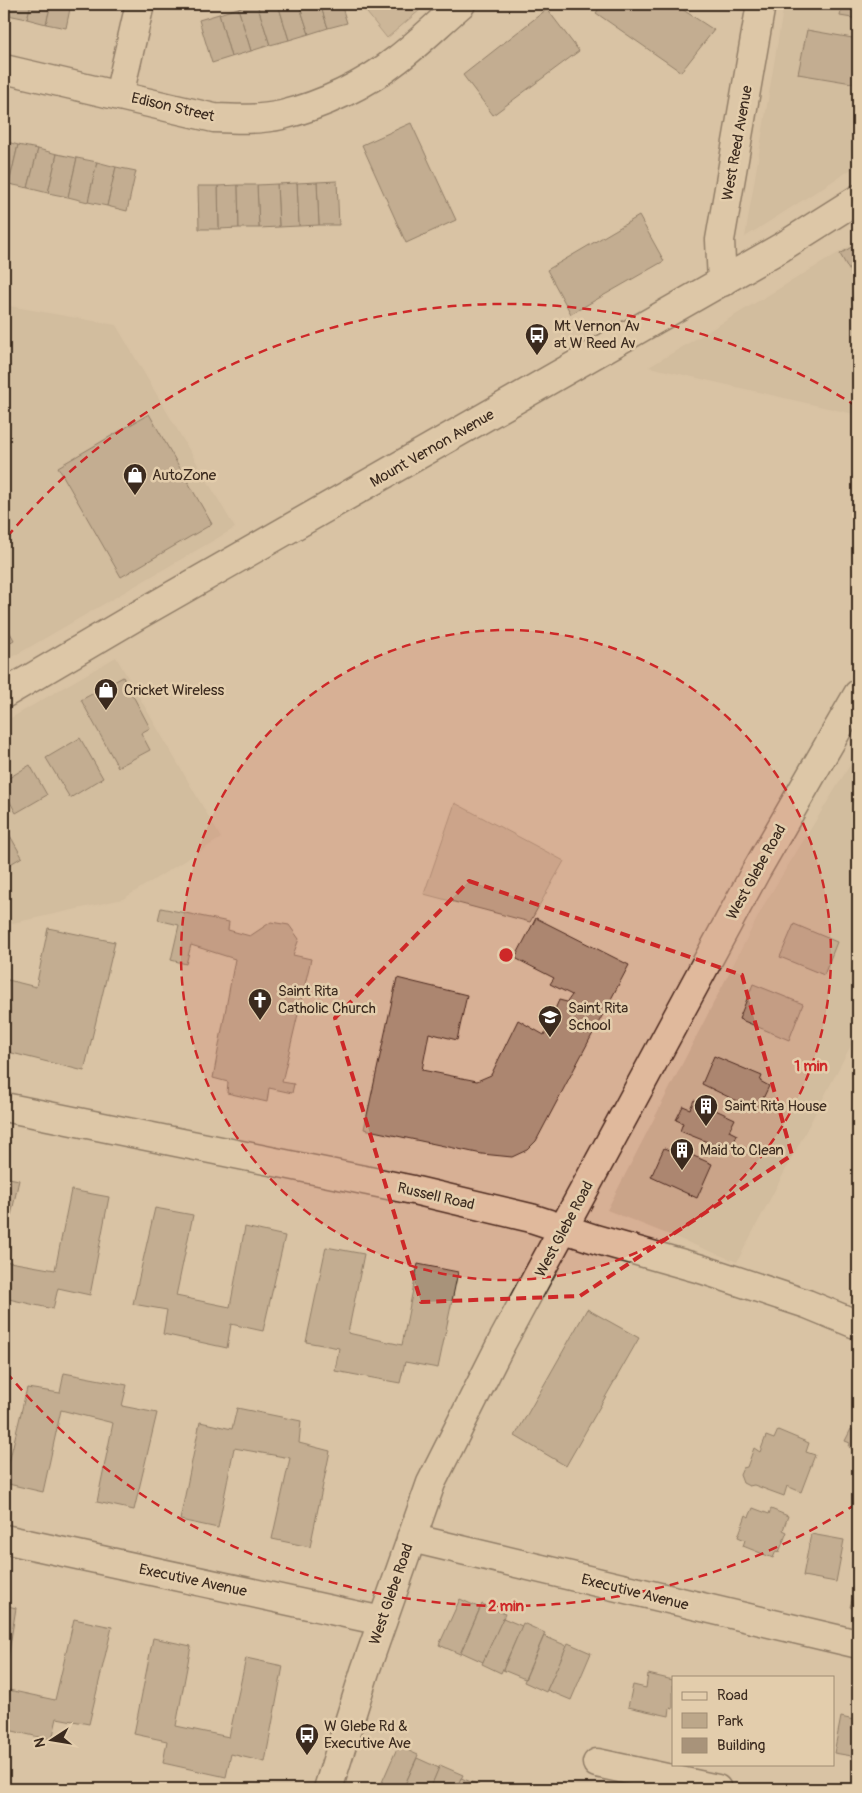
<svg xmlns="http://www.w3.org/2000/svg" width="862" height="1793" font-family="Pangolin,sans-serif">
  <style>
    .built { fill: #cab597 }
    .green { fill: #bca78a; stroke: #7c6854 }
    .building { fill: #a8937a; stroke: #3b2a1e }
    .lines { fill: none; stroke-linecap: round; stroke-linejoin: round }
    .minor-casing { stroke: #3b2a1e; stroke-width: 31 }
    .major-casing { stroke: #3b2a1e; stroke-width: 31 }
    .minor { stroke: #e3cdac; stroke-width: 28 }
    .major { stroke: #e3cdac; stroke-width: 28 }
    .marked { fill: none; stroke: #ce2828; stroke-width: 4; stroke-dasharray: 10 6; stroke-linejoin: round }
    .ring { fill: none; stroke: #ce2828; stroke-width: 2.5; stroke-dasharray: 9 6 }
    .labels { text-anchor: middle; stroke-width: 5; stroke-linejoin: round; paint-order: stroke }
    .street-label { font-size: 15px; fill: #3b2a1e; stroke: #e3cdac }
    .poi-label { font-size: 15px; fill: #3b2a1e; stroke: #e3cdac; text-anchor: start }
    .centre { fill: #ce2828; stroke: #e3cdac; stroke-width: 2.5 }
    .ring-label { font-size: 15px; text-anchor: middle; font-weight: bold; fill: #ce2828; stroke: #e3cdac; stroke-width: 5; stroke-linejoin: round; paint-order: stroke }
  </style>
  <rect width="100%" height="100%" fill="#d9c3a4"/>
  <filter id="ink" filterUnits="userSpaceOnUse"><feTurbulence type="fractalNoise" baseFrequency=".02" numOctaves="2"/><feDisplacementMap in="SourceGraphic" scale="10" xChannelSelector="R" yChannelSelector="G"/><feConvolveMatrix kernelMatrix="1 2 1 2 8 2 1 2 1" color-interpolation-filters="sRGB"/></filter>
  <g filter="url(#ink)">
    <g class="built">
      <polygon points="784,4 858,4 858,165 745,237"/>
      <polygon points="858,241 858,415 649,367"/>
      <polygon points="4,305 116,325 235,528 4,662"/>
      <polygon points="116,657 221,838 123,899 4,925 4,722"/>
      <polygon points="858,752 858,1032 737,1262 607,1210 765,903"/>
    </g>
    <g class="green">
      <polygon points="360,4 427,4 387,38"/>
      <polygon points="455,803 564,861 530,922 424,894"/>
    </g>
    <g class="building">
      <polygon points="4,4 10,4 8,15 4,14"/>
      <polygon points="10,4 31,4 27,19 8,15"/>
      <polygon points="31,4 51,4 46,24 27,19"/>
      <polygon points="51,4 71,4 66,28 46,24"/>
      <polygon points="252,4 257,4 270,45 251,51 238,8"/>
      <polygon points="257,4 278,4 289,40 270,45"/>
      <polygon points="278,4 299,4 309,34 289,40"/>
      <polygon points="299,4 320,4 328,28 309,34"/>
      <polygon points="320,4 341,4 347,23 328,28"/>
      <polygon points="602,4 674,4 714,30 681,72 596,13"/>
      <polygon points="842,4 858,4 858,19 840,16"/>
      <polygon points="238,8 251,51 231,57 219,14"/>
      <polygon points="547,9 579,51 493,115 463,75"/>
      <polygon points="219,14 231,57 212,63 199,20"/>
      <polygon points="807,30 858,39 858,84 798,74"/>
      <polygon points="411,123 456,220 406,243 362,145"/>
      <polygon points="4,141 18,145 9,184 4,183"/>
      <polygon points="18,145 38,149 28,188 9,184"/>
      <polygon points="38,149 57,154 48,193 28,188"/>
      <polygon points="57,154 77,158 68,197 48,193"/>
      <polygon points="77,158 97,162 88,202 68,197"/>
      <polygon points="97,162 116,167 107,206 88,202"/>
      <polygon points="116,167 136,171 127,211 107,206"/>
      <polygon points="337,181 339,225 319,225 317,182"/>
      <polygon points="317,182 319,225 299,226 297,183"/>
      <polygon points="297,183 299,226 279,227 277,184"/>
      <polygon points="277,184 279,227 259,228 257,185"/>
      <polygon points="238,185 239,228 219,229 218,186"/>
      <polygon points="238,185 257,185 259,228 239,228"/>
      <polygon points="198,186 218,186 219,229 199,229"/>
      <polygon points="639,216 664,261 571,314 547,270"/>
      <polygon points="858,243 858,286 840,254"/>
      <polygon points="149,414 212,524 121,577 58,467"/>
      <polygon points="4,622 14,640 4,646"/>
      <polygon points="123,677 150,728 141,733 150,750 118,767 81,700"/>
      <polygon points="80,738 103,778 70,798 46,758"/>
      <polygon points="30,765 47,795 16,813 4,791 4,781"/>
      <polygon points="4,825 22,857 4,868"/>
      <polygon points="161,908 229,922 228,930 250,936 271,922 289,925 299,939 293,955 311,959 282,1082 294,1084 292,1093 269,1088 267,1102 227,1093 228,1082 213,1078 235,959 191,945 186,964 171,960 179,925 158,920"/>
      <polygon points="536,918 629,965 536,1141 527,1150 512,1157 482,1154 364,1129 397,978 467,995 457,1040 429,1033 422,1070 477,1081 491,1075 518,1020 544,1035 559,1000 567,1002 572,995 550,984 554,978 515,958"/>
      <polygon points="794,924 837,942 824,975 780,957"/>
      <polygon points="48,928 115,942 84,1071 4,1051 4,979 36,987"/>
      <polygon points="753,984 803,1004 789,1040 739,1019"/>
      <polygon points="714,1056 762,1076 760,1081 769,1086 758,1109 750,1105 749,1107 702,1084"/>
      <polygon points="694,1100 735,1119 729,1131 737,1135 730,1151 680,1131 683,1123 676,1120 683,1106 690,1109"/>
      <polygon points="664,1148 673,1152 675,1149 680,1150 712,1164 697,1198 651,1177"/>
      <polygon points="4,1177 19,1180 4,1247"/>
      <polygon points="71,1190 109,1197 90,1295 58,1288 53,1309 4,1298 4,1261 55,1270"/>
      <polygon points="155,1208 193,1215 176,1296 230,1307 245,1227 285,1236 263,1331 231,1324 227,1348 163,1334 167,1310 133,1304"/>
      <polygon points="326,1247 364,1254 348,1333 402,1345 418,1264 458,1272 438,1368 405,1362 400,1383 335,1371 339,1348 306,1342"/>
      <polygon points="587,1309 639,1338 566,1466 515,1436"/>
      <polygon points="64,1373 127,1385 122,1406 157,1413 134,1510 97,1502 113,1423 61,1410 43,1492 4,1483 27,1388 60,1393"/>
      <polygon points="237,1408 301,1421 299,1443 330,1451 310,1547 272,1539 290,1458 234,1448 218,1528 180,1520 200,1422 232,1429"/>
      <polygon points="858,1425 858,1452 849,1447 850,1443 845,1441 851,1429 856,1431"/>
      <polygon points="778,1430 809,1443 806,1452 815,1455 801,1492 787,1486 784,1496 754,1485 749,1486 743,1483 740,1475 743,1468 747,1467 754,1448 760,1452 766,1436 774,1439"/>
      <polygon points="753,1508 769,1514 771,1509 788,1516 783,1530 787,1532 779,1552 776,1551 773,1558 743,1546 745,1540 738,1537 746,1515 749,1517"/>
      <polygon points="811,1534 844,1540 836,1582 803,1576"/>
      <polygon points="858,1581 858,1610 850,1607"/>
      <polygon points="460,1599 480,1608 460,1654 439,1645"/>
      <polygon points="482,1604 505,1614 483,1662 461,1652"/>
      <polygon points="4,1605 16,1608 4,1683"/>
      <polygon points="503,1618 522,1626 501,1673 482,1664"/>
      <polygon points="74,1619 112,1627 89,1724 57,1718 52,1740 4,1729 4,1689 55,1700"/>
      <polygon points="523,1623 545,1633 525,1679 503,1670"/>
      <polygon points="544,1636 567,1646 546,1692 524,1682"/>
      <polygon points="153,1638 191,1646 176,1726 229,1737 246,1658 283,1666 265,1762 231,1754 226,1777 163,1763 167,1741 134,1734"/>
      <polygon points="568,1643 591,1653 571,1700 547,1690"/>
      <polygon points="648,1674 673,1680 673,1709 670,1708 669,1716 628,1707 633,1685 646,1688"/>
      <polygon points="841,1717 858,1721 858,1757 834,1753"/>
      <polygon points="398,1746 418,1755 403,1789 379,1789"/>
      <polygon points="417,1758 439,1768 430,1789 403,1789"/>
      <polygon points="440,1765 463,1775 456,1789 430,1789"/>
      <polygon points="461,1778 479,1785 477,1789 456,1789"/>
    </g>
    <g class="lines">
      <g class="minor-casing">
        <g id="minor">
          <path d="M4,69L214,118C237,119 260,120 282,115C323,105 365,85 398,59C420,42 440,22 461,4"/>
          <polyline points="119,95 140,4"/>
          <polyline points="722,282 720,240 761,4"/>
          <polyline points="4,1107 413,1190 531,1218 595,1239 701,1269 807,1304 858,1325"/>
          <polyline points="411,1538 858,1644"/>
          <polyline points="4,1539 382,1621"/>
          <polyline points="597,1763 717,1789"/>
        </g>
      </g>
      <g class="major-casing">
        <g id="major">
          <polyline points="4,694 140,614 782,247 858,199"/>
          <polyline points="328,1789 365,1671 431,1483 502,1342 756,871 858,694"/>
        </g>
      </g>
      <use href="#minor" class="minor"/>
      <use href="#major" class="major"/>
    </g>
  </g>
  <path d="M0 0H862V1793H0ZM469,881L742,975L792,1155L580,1296L421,1302L335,1018Z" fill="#d9c3a4" fill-opacity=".55" fill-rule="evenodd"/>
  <path class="marked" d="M469,881L742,975L792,1155L580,1296L421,1302L335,1018Z"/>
  <circle cx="506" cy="955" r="325" fill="#ce2828" fill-opacity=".12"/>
  <g class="ring">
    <circle cx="506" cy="955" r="325"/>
    <path d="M856 1504A651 651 0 0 1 7 1373M7 537A651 651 0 0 1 856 406"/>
  </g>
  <defs>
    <g id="bus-pin" transform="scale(1.25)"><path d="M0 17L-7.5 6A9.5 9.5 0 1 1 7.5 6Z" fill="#3b2a1e" stroke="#e3cdac"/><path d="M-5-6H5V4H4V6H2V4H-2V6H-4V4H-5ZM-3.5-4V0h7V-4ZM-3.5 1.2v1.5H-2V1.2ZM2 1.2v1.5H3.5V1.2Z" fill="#fff"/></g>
    <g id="shop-pin" transform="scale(1.25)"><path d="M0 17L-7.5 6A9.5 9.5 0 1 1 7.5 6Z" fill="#3b2a1e" stroke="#e3cdac"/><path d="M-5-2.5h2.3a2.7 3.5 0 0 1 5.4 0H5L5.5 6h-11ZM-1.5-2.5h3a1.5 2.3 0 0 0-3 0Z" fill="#fff"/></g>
    <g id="church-pin" transform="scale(1.25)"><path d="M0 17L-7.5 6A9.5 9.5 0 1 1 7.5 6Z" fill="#3b2a1e" stroke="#e3cdac"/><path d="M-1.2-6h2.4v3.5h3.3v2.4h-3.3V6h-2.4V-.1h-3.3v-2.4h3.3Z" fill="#fff"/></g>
    <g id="school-pin" transform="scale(1.25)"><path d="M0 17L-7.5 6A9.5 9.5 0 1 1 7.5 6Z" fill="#3b2a1e" stroke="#e3cdac"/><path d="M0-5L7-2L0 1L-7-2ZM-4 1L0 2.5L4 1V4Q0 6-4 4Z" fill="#fff"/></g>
    <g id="building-pin" transform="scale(1.25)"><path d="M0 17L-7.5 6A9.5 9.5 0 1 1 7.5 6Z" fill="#3b2a1e" stroke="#e3cdac"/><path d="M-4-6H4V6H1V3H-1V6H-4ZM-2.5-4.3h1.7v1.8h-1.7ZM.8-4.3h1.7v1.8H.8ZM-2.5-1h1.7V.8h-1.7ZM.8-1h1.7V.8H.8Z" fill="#fff"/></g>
  </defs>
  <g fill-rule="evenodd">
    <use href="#bus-pin" x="537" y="335"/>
    <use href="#shop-pin" x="135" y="475"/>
    <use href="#shop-pin" x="106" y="690"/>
    <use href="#church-pin" x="260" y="1000"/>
    <use href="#school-pin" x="550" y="1017"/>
    <use href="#building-pin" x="706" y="1106"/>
    <use href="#building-pin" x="682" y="1150"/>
    <use href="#bus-pin" x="307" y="1735"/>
  </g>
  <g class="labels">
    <g class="street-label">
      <text transform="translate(173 107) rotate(13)" y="5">Edison Street</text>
      <text transform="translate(737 143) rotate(-80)" y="5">West Reed Avenue</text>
      <text transform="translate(432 448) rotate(-30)" y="5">Mount Vernon Avenue</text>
      <text transform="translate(756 872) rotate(-61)" y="5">West Glebe Road</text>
      <text transform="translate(436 1196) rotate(13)" y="5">Russell Road</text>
      <text transform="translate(564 1229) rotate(-62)" y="5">West Glebe Road</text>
      <text transform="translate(193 1580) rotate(12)" y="5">Executive Avenue</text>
      <text transform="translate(635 1592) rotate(14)" y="5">Executive Avenue</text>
      <text transform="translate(391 1594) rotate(-71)" y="5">West Glebe Road</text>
    </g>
    <g class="poi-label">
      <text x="554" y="331">Mt Vernon Av<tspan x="554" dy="17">at W Reed Av</tspan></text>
      <text x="152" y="480">AutoZone</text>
      <text x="124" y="695">Cricket Wireless</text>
      <text x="278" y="996">Saint Rita<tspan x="278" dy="17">Catholic Church</tspan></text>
      <text x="568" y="1013">Saint Rita<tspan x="568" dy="17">School</tspan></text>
      <text x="724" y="1111">Saint Rita House</text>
      <text x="700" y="1155">Maid to Clean</text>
      <text x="324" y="1731">W Glebe Rd &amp;<tspan x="324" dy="17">Executive Ave</tspan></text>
    </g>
  </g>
  <circle cx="506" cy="955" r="8" class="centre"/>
  <g class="ring-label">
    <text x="811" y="1071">1 min</text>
    <text x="506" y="1611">2 min</text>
  </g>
  <rect width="862" height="1793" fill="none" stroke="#e3cdac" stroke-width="20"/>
  <rect x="10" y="10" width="842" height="1773" fill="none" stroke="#3b2a1e" stroke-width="2" filter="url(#ink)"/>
  <rect x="672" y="1676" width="162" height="90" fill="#e3cdac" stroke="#a08c73"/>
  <rect x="682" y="1692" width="25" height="8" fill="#e3cdac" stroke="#a08c73"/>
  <text x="717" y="1700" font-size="15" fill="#3b2a1e">Road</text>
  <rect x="682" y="1713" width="25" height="15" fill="#bca78a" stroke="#a08c73"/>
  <text x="717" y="1726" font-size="15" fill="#3b2a1e">Park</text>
  <rect x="682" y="1738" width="25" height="15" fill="#a8937a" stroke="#a08c73"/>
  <text x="717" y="1750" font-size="15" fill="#3b2a1e">Building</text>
  <g transform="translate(52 1740) rotate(258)" stroke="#e3cdac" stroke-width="4" paint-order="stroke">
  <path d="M0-4L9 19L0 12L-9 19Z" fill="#3b2a1e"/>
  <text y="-8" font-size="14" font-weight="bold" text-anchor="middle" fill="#3b2a1e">N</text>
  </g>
</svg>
